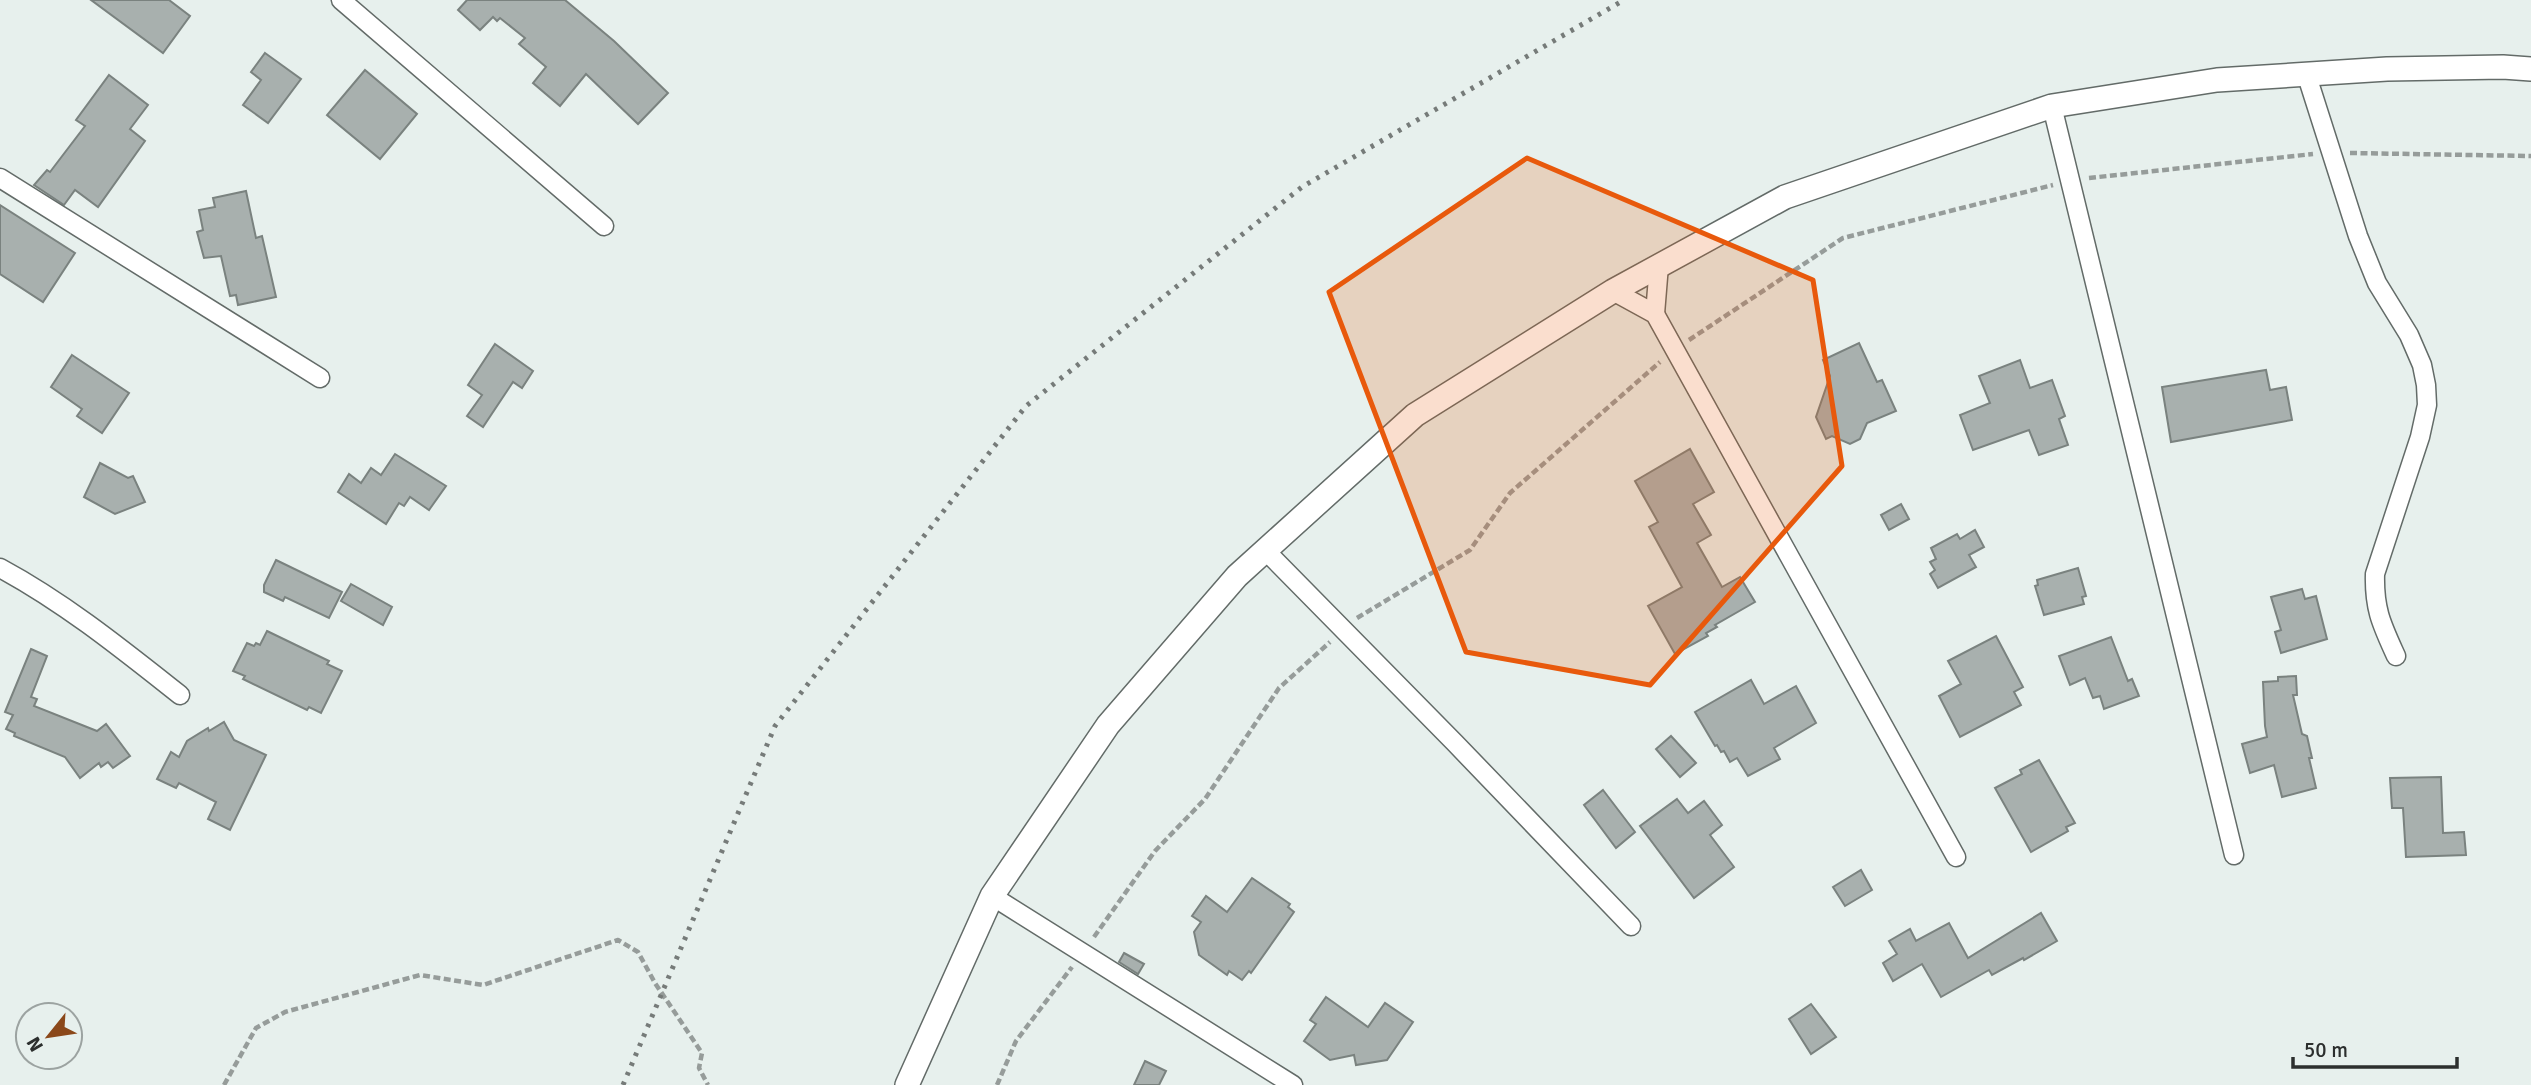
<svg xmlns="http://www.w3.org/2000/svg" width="2531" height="1085" font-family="Signika,sans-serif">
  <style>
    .building { fill: #a8b0ae; stroke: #7a827f; stroke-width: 2 }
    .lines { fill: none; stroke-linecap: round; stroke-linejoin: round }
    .minor-casing { stroke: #636b68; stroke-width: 21 }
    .tertiary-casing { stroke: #636b68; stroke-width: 26 }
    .path { stroke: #969c9a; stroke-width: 4.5; stroke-dasharray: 7 3.5; stroke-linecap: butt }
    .minor { stroke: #fff; stroke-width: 18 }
    .tertiary { stroke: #fff; stroke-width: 23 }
    .rail { stroke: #767b79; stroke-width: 5; stroke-dasharray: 3.5 7; stroke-linecap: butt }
    .marked { fill: #e8590c; fill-opacity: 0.2; stroke: #e8590c; stroke-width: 5; stroke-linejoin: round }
  </style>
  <rect width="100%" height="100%" fill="#e7f0ed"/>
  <g class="building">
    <polygon points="91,0 169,0 190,16 163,53"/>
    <polygon points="467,0 565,0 614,41 668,93 638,124 586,74 560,106 533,83 546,67 519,44 525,38 500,18 497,21 493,17 480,30 458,10"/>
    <polygon points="265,53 301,79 268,123 243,105 261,80 251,72"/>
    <polygon points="365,70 417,114 380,159 327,115"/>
    <polygon points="109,75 148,105 130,129 145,141 98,207 75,190 64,205 34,185 47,170 50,172 85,126 76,120"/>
    <polygon points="246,191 256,238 262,236 276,297 238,305 236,295 230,296 221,256 204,258 197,232 203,230 199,210 215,207 213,198"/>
    <polygon points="0,205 75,253 43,302 0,274"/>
    <polygon points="1859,343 1877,382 1882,380 1896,411 1867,423 1860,439 1850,444 1832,436 1826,439 1816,417 1830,376 1823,360"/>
    <polygon points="495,344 533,371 522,388 513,382 483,427 467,416 482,395 468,385"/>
    <polygon points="72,355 129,393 102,433 77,416 82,409 51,387"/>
    <polygon points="2020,360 2030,388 2052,380 2065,416 2059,419 2068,445 2039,455 2029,430 1973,450 1960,415 1990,403 1979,376"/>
    <polygon points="2266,370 2270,390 2286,387 2292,420 2171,442 2162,387"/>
    <polygon points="1690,449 1714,492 1693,504 1711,535 1697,543 1722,587 1740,577 1755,602 1715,625 1717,627 1706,633 1708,636 1675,654 1648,606 1682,587 1649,527 1658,522 1635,481"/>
    <polygon points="395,454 446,486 429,510 410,497 404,506 399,503 386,524 338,492 349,474 361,483 371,468 381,475"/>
    <polygon points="100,463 128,478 133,476 145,502 115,514 84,497"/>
    <polygon points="1901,504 1909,519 1889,530 1881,515"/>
    <polygon points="1975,530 1984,547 1969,555 1976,567 1938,588 1930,574 1935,570 1930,562 1936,559 1931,548 1957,534 1960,539"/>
    <polygon points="276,560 342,592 329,618 285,597 283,601 264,592 264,585"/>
    <polygon points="2078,568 2086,596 2082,597 2084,604 2044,615 2035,586 2038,585 2037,580"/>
    <polygon points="351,584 392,607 383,625 341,601"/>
    <polygon points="2302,589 2305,599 2316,596 2327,639 2281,653 2275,632 2281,630 2271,597"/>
    <polygon points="267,631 329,661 327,664 342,671 321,713 309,707 307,710 243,679 245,676 233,671 247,643 254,646 256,643 260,645"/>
    <polygon points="1996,636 2023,687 2014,692 2021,705 1960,737 1939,696 1961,684 1948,661"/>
    <polygon points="2111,637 2128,681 2132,679 2139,696 2104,709 2100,696 2093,698 2085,678 2070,685 2059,656"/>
    <polygon points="31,649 47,656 31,697 37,699 34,706 97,731 106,724 130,756 113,768 108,762 101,767 99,763 80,778 65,757 14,736 15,733 6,729 13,715 5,712"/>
    <polygon points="2296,676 2297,695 2293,695 2302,734 2307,736 2312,758 2309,758 2316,788 2282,797 2274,765 2250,773 2242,744 2267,737 2265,726 2263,682 2278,681 2278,677"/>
    <polygon points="1751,680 1764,704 1796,686 1816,723 1774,748 1780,759 1748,776 1737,758 1730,762 1724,751 1721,752 1717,745 1715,746 1695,712"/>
    <polygon points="224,722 234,740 266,755 230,830 208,819 216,802 179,783 176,788 157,779 171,752 179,757 187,741 208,728 209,731"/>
    <polygon points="1671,736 1696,763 1680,777 1656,749"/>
    <polygon points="2039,760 2075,823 2066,827 2068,831 2031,852 1995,788 2022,774 2020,770"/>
    <polygon points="2441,777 2443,833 2464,832 2466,855 2406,857 2403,808 2392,808 2390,778"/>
    <polygon points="1603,790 1635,832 1616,848 1584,805"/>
    <polygon points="1677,799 1688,813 1704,801 1722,825 1710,835 1734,867 1694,898 1640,826"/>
    <polygon points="1861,870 1872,890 1845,906 1833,887"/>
    <polygon points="1252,878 1290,904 1288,907 1294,912 1251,973 1249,971 1242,980 1229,971 1227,975 1199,955 1194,932 1201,922 1192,916 1206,896 1227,912"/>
    <polygon points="2041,913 2057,941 2024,960 2023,958 1992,975 1989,970 1941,997 1922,964 1893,981 1883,963 1897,954 1889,941 1910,929 1916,941 1949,923 1968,958"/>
    <polygon points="1124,953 1144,964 1138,974 1119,962"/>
    <polygon points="1326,997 1368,1027 1385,1003 1413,1022 1387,1060 1356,1065 1354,1055 1330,1060 1304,1041 1316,1024 1310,1020"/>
    <polygon points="1811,1004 1836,1037 1811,1054 1789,1019"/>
    <polygon points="1145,1061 1166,1071 1159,1085 1134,1085"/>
  </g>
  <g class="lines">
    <g class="minor-casing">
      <g id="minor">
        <polyline points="341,0 604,226"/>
        <path d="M2306,73L2358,236L2377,283L2409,335L2422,365L2426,385L2427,405L2420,437L2375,574C2374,610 2382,625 2396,656"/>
        <polyline points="2052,106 2234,855"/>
        <polyline points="0,178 320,378"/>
        <polyline points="1613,291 1655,314 1956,857"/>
        <polyline points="1655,314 1659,265"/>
        <polyline points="1265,550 1455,743 1631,926"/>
        <path d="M0,568C65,603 123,650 180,695"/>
        <polyline points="992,896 1293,1085"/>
      </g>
    </g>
    <g class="tertiary-casing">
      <polyline id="tertiary" points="907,1085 992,896 1108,725 1237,576 1415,415 1613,291 1785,197 2052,106 2217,80 2387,69 2503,67 2531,69"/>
    </g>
    <g class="path">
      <polyline points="2350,153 2531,156"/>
      <polyline points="2089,178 2313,154"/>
      <polyline points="1689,340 1843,238 2053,185"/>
      <polyline points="1357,618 1470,550 1510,493 1660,362"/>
      <polyline points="1094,937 1155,851 1205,799 1279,688 1330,642"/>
      <polyline points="224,1085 256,1028 285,1012 420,975 483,985 618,940 638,952 655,983 702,1053 699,1068 708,1085"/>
      <polyline points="997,1085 1016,1041 1072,967"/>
    </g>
    <use href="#minor" class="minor"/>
    <use href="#tertiary" class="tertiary"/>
    <polyline class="rail" points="623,1085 775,726 1026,406 1302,187 1624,0"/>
  </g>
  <path class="marked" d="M1527,158L1813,280L1842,466L1650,685L1466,652L1329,292Z"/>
  <g transform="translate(49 1036) rotate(240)"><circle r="33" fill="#e7f0ed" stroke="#9ca3a1" stroke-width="2"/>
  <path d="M0-5L12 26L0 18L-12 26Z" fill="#8b481a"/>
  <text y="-10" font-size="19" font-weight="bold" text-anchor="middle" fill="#2c2f2e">N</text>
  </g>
  <path d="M2293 1057v10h164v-10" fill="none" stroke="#2c2f2e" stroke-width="3.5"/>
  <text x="2304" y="1057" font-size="21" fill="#2c2f2e" stroke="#e7f0ed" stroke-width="5" paint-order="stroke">50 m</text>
</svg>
